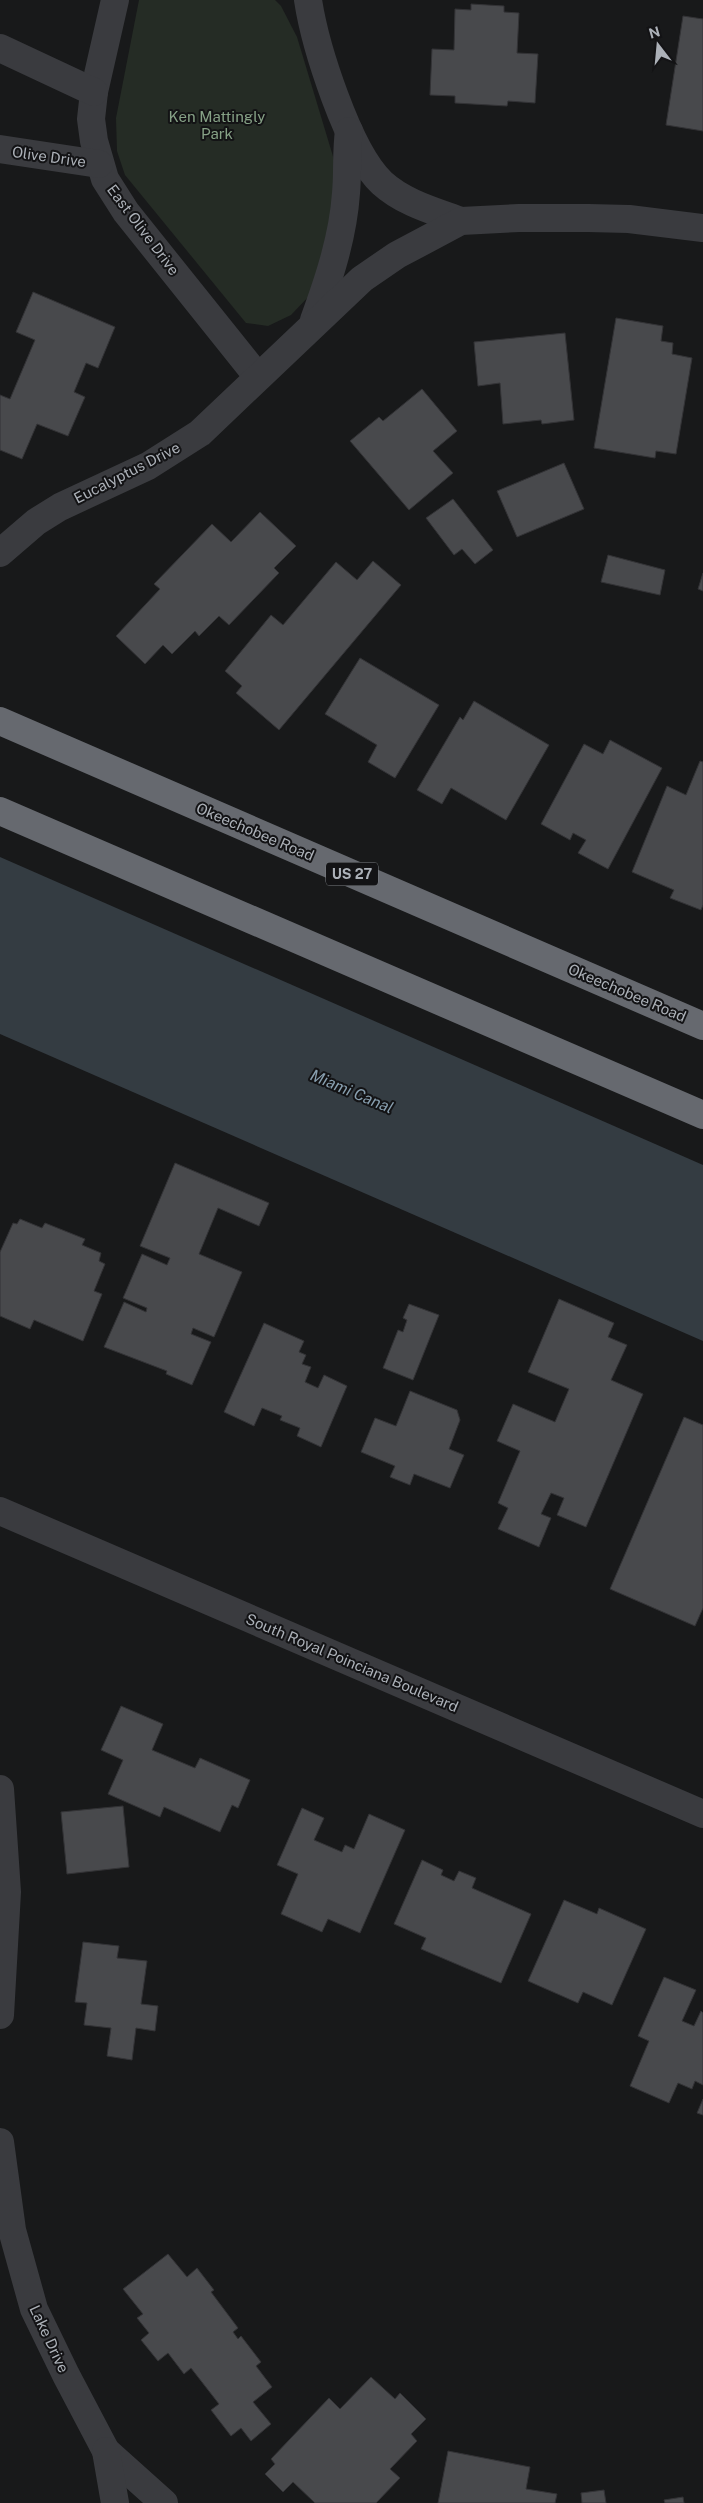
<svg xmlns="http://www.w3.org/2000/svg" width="703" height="2503" font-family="'Public Sans',sans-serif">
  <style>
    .green { fill: #252c25 }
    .water { fill: #343c42 }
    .building { fill: #48494c; stroke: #333336 }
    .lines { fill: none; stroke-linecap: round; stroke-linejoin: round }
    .minor { stroke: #3a3b3f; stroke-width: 28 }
    .highway { stroke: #66696f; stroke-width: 28 }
    .labels { text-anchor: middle; stroke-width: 4; stroke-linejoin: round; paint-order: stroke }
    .shield { fill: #131315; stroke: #7e8287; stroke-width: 1 }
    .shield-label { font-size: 14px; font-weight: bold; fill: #acb1b8 }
    .park-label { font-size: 15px; fill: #86a186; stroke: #131315 }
    .street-label { font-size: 15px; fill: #acb1b8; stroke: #131315 }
    .water-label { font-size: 16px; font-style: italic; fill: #889faf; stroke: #131315 }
  </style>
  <rect width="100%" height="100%" fill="#18191a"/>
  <polygon class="green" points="139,0 275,0 281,6 297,37 335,163 336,213 311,294 291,315 268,326 246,323 125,175 117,151 116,118"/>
  <polygon class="water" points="0,857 703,1165 703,1341 0,1034"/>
  <g class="building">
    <polygon points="471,4 504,6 504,12 519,13 517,53 538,54 535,103 508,101 507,106 455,103 455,96 430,95 432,49 454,50 455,9 471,10"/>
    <polygon points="683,16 703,19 703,131 666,125"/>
    <polygon points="33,292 115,327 98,368 86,363 74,392 85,397 68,436 37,424 22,459 0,450 0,395 10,399 35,340 16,332"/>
    <polygon points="616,318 663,326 661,341 673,343 672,354 692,358 676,454 656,451 655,458 594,448"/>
    <polygon points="565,333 574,420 542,424 541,420 503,424 500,383 478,386 474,342"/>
    <polygon points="422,389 457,431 433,451 453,473 409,510 350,441 379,417 383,421"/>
    <polygon points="564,463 584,509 517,537 497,491"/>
    <polygon points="453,499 493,550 475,564 462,549 454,555 426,518"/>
    <polygon points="260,512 296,546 274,568 279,573 229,625 219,616 199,636 195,631 172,654 163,645 145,664 116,636 160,589 154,584 212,524 231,542"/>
    <polygon points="608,555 665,570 660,595 601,582"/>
    <polygon points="373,561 401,585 279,730 236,693 242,686 225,671 271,615 283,625 336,562 357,580"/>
    <polygon points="703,573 703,591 698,589"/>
    <polygon points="360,658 439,705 395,778 368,762 377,745 325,714"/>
    <polygon points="474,701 549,745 506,820 451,788 442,804 417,790 460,717 463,720"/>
    <polygon points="610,740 662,768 608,869 578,853 586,840 573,833 570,840 541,824 584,744 603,754"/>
    <polygon points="700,761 703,762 703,905 701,910 670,898 674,890 632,872 667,786 686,795"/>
    <polygon points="175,1163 269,1203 259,1226 218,1208 199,1254 242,1272 214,1337 193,1328 191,1334 211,1342 192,1385 166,1374 167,1371 104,1347 124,1302 146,1312 147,1308 123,1298 142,1254 167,1265 170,1258 140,1246"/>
    <polygon points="20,1219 42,1228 45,1223 85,1239 82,1245 101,1253 99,1261 105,1264 94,1291 102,1294 83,1341 34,1320 30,1329 0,1316 0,1252 13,1223 17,1224"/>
    <polygon points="559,1299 614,1323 608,1337 627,1345 611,1380 643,1394 586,1527 557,1515 564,1498 551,1493 541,1514 551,1518 539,1547 498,1529 508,1508 498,1503 520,1451 497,1441 513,1404 555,1422 569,1389 528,1372"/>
    <polygon points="409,1304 439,1315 413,1380 383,1368 398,1330 403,1332 407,1320 403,1318"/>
    <polygon points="264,1323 304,1341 299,1352 306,1355 302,1364 311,1367 305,1382 318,1388 324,1375 347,1386 321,1447 297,1436 300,1428 280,1420 282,1416 262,1408 254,1426 224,1412"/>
    <polygon points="410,1391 457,1410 460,1420 449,1449 464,1455 450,1488 414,1474 410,1485 390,1477 395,1466 361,1452 375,1418 396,1426"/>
    <polygon points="684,1417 703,1425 703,1608 695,1626 610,1589"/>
    <polygon points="121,1706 163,1724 152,1750 195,1768 200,1758 250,1780 238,1808 232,1805 220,1832 164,1807 160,1817 108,1794 123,1760 101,1750"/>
    <polygon points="123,1806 129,1867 67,1874 61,1812"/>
    <polygon points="302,1808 324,1818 314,1840 342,1852 345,1845 354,1849 369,1814 405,1830 360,1933 328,1919 322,1932 281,1914 298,1874 277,1865"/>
    <polygon points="422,1860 443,1870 441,1875 454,1881 459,1871 476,1878 472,1888 531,1914 501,1983 421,1949 426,1938 394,1924"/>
    <polygon points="564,1900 597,1914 599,1908 646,1929 612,2005 583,1992 578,2003 528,1981"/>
    <polygon points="83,1942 119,1946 117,1958 147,1961 141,2004 158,2006 155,2031 136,2028 132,2060 107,2056 111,2028 84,2025 87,2003 75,2002"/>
    <polygon points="664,1977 696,1990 682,2021 694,2026 701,2011 703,2013 703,2085 695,2081 692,2089 678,2083 669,2103 630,2086 649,2041 638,2036"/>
    <polygon points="703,2099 703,2115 697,2113"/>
    <polygon points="168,2254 187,2277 197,2268 214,2290 211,2292 238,2328 233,2332 238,2339 241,2336 261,2362 256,2366 272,2387 253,2402 271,2424 251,2441 241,2428 231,2436 211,2410 219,2404 191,2368 184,2374 168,2353 158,2361 141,2340 149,2333 137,2318 143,2314 123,2289"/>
    <polygon points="371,2377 395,2399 400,2393 426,2419 411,2434 417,2441 390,2469 400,2478 376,2503 315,2503 293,2482 283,2492 265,2474 275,2464 271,2459 329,2398 340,2409"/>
    <polygon points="448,2451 530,2467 526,2489 557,2494 555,2503 438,2503"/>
    <polygon points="604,2490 606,2503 582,2503 581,2493"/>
    <polygon points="683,2497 684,2503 665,2503 664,2500"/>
  </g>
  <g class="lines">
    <g class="minor">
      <polyline points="115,0 94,92 91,119 94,141 105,179 126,212 258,377"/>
      <path d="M308,0C315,46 348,151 382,183C404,203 434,211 461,221"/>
      <polyline points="0,48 94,92"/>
      <polyline points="0,149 99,164"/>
      <path d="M314,320C329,279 343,237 346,193C348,172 346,152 349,131"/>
      <polyline points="0,553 36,522 60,507 148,466 200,433 362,279 397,255 461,221 519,218 588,218 629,219 703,228"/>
      <polyline points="0,1511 703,1814"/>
      <polyline points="0,1789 7,1892 0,2015"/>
      <polyline points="0,2142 12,2230 34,2309 66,2375 106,2451 164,2503"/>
      <polyline points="106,2451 115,2503"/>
    </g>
    <g class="highway">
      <polyline points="0,721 703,1026"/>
      <polyline points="0,811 703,1115"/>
    </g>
  </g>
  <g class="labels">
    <rect class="shield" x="326" y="862.5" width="52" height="23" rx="4"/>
    <g class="shield-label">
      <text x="352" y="879">US 27</text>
    </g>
    <g class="park-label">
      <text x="217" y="122">Ken Mattingly<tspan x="217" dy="17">Park</tspan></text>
    </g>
    <g class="street-label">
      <text transform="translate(49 157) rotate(8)" y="5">Olive Drive</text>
      <text transform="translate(143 230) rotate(53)" y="5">East Olive Drive</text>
      <text transform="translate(127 473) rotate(-27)" y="5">Eucalyptus Drive</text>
      <text transform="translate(255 832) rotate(23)" y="5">Okeechobee Road</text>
      <text transform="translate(627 993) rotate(23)" y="5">Okeechobee Road</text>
      <text transform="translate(352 1663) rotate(23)" y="5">South Royal Poinciana Boulevard</text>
      <text transform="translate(49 2339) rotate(65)" y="5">Lake Drive</text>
    </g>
    <g class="water-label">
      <text transform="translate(352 1091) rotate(23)" y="6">Miami Canal</text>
    </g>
  </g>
  <g transform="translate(658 45) rotate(344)" stroke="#131315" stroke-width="4" paint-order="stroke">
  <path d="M0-4L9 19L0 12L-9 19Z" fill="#acb1b8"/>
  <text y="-8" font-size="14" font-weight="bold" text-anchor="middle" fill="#acb1b8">N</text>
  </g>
</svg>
